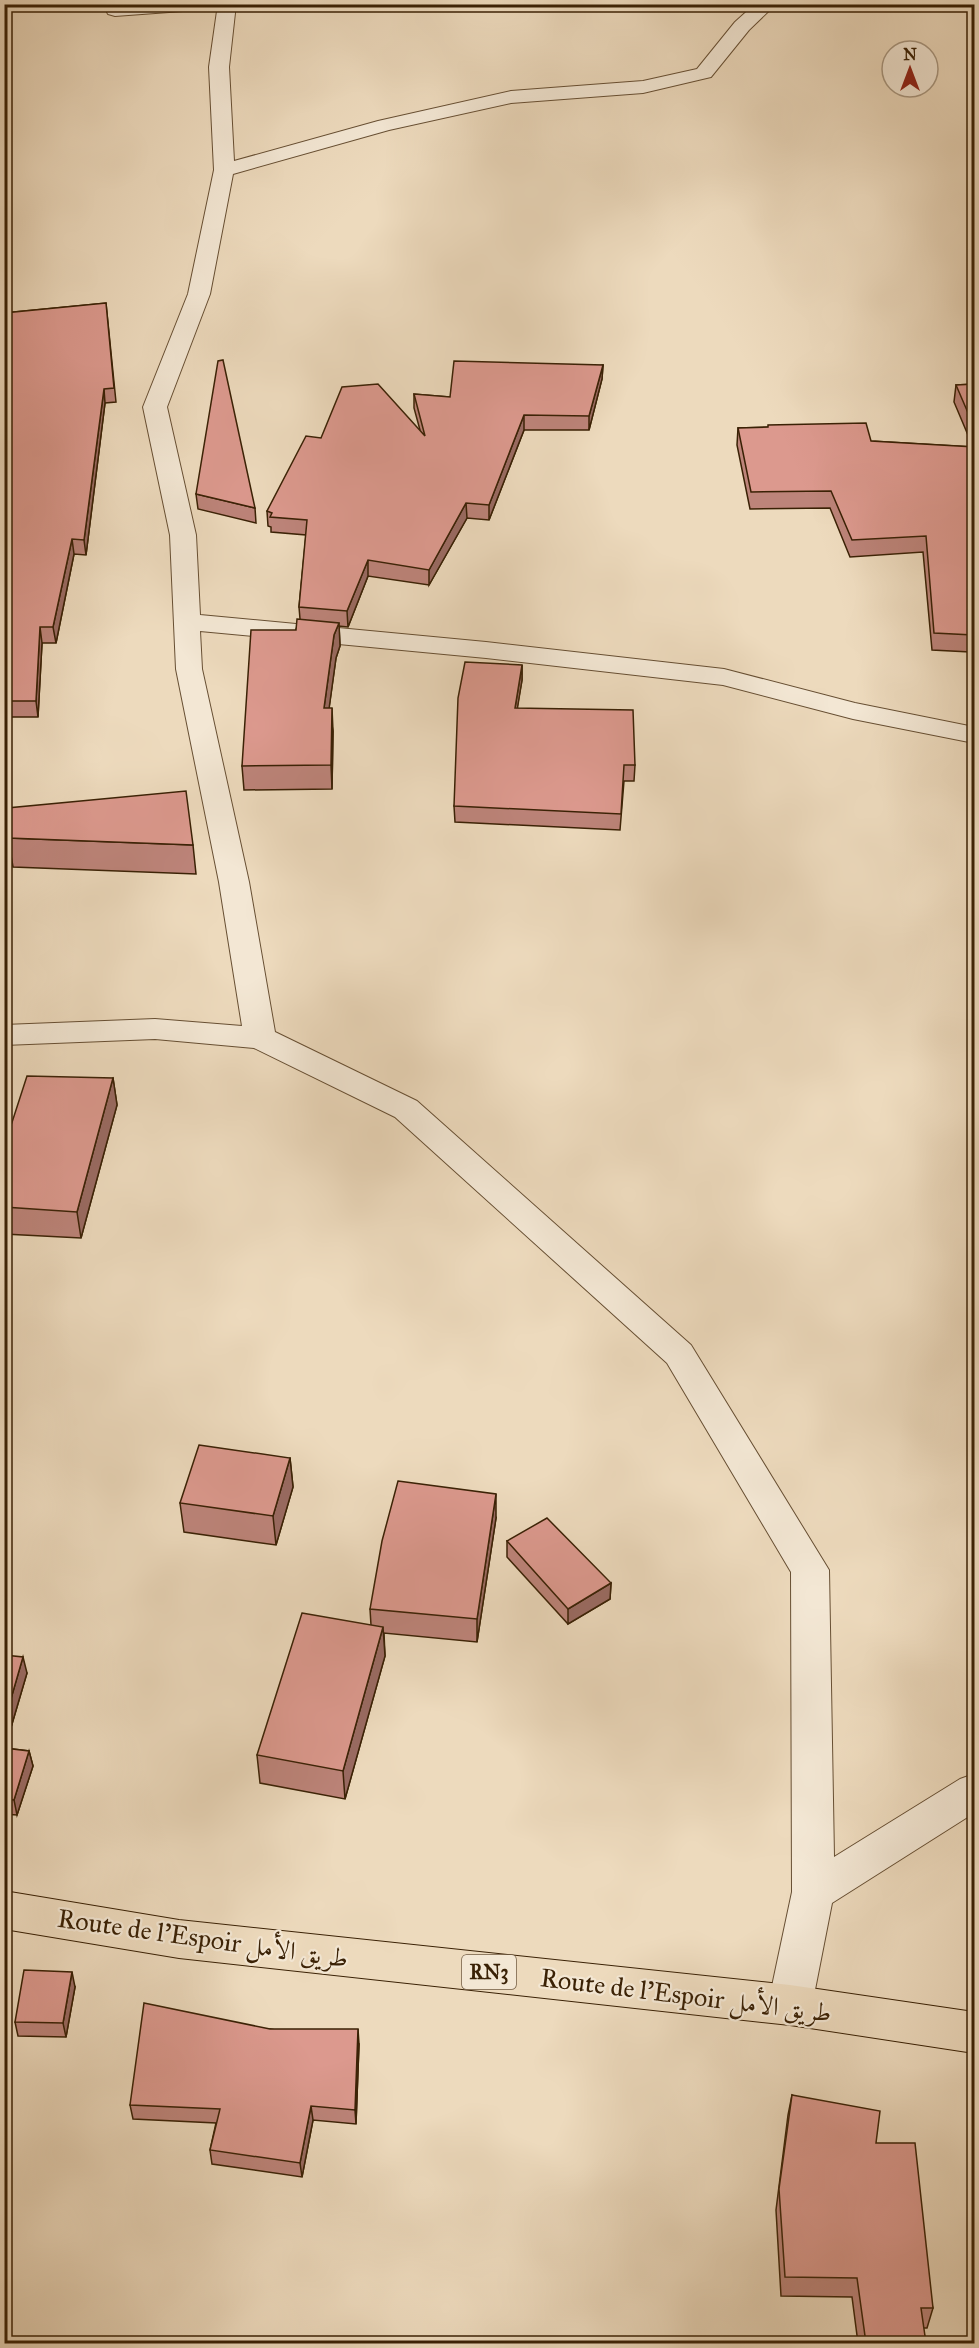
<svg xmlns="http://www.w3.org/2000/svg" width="979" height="2348" font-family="'IM FELL Great Primer',Amiri,serif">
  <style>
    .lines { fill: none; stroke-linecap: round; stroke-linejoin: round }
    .minor-casing { stroke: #674f33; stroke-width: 2 }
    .trunk-casing { stroke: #3a2105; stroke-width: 2 }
    .minor { fill: #f3e7d4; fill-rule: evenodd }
    .trunk { fill: #eddabd; fill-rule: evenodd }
    .wall { fill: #bd847a; stroke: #3a2105; stroke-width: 1.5 }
    .shaded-wall { fill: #9a6b63; stroke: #3a2105; stroke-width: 1.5 }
    .building { fill: #dc998e; stroke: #3a2105; stroke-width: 1.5 }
    .labels { text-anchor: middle; stroke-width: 4.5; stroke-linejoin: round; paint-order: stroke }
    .shield { fill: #f3e7d4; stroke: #725c43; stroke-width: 1.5 }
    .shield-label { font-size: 20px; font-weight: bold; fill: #3a2105 }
    .near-street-label { font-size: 26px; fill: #3a2105; stroke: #f3e7d4 }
  </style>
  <rect width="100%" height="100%" fill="#eddabd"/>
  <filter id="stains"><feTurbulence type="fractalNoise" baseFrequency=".00333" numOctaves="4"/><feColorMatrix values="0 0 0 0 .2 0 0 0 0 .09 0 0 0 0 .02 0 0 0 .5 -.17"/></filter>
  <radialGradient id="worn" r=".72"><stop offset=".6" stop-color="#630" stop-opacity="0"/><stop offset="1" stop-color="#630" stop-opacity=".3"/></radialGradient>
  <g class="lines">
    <g class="minor-casing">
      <g id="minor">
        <polygon points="115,4 205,4 196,10 115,16 108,14 106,10 108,6"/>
        <polygon points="218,4 236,4 229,67 234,161 378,121 511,91 643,81 697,69 735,22 755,4 776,4 749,30 711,77 643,93 511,103 389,130 233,174 210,294 167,407 196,535 200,615 486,642 724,669 855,703 974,727 974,743 853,719 723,685 486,658 200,631 202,669 249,882 275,1032 417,1101 691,1345 829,1570 834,1857 960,1779 974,1774 974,1813 832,1903 812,2005 805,2019 790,2025 775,2019 768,2005 792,1892 791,1572 667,1363 395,1117 254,1048 155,1039 4,1045 4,1025 155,1019 242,1026 219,882 176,669 170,535 143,407 188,294 214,170 209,67"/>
      </g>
    </g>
    <g class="trunk-casing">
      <polygon id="trunk" points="4,1891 179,1920 790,1985 974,2012 974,2053 790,2025 179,1958 4,1929"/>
    </g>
    <use href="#minor" class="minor"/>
    <use href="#trunk" class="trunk"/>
  </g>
  <g class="wall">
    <polygon points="106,303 116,402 105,403 86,555 74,554 56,643 42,643 38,717 4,717 4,313"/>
    <polygon points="603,365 602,379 589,430 524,430 489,520 467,518 429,585 368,576 348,627 339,626 340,646 336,658 329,708 333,731 332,789 244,790 242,766 300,619 299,607 306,535 271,532 271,527 268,526 267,511 321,438 420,430 414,408 414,394 450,397"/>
    <polygon points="975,384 975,689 971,682 970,652 932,650 923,552 850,557 830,508 750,509 737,445 738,428 768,427 871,441 973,447 954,402 956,385"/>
    <polygon points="196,494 255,508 256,523 198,509"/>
    <polygon points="522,665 522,680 517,708 635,765 634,781 624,781 620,830 455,822 454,806"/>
    <polygon points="8,838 193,845 196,874 13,867"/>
    <polygon points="113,1078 117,1105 81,1238 4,1234 4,1147"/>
    <polygon points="290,1458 293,1487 276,1545 184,1532 180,1503"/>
    <polygon points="496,1518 477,1642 384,1633 385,1656 345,1799 260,1783 257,1755 371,1625 370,1609"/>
    <polygon points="507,1541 611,1583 610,1599 568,1624 507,1557"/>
    <polygon points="4,1655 27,1673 5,1748 29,1751 33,1766 17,1815 4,1814"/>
    <polygon points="75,1987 66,2037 18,2036 15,2022"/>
    <polygon points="270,2029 359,2044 356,2124 313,2120 302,2177 212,2164 210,2150 216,2123 133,2119 130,2105"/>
    <polygon points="792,2095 876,2143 933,2308 927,2328 923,2328 926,2343 858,2343 852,2297 781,2296 776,2210 788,2115"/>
  </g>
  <g class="shaded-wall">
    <polygon points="603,365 602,379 589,430 589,416"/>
    <polygon points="104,389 105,403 86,555 84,540"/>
    <polygon points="524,415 524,430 489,520 489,505"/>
    <polygon points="466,503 467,518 429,585 429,570"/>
    <polygon points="72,539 74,554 56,643 53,627"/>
    <polygon points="368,560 368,576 348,627 347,611"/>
    <polygon points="339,623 340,646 336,658 326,731 324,708 334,635"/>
    <polygon points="40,627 42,643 38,717 36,701"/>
    <polygon points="522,665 522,680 515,723 515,708"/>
    <polygon points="332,708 333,731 332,789 331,765"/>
    <polygon points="113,1078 117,1105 81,1238 77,1212"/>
    <polygon points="290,1458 293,1487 276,1545 273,1516"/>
    <polygon points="496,1494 496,1518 477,1642 477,1619"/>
    <polygon points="611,1583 610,1599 568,1624 568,1609"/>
    <polygon points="383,1627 385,1656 345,1799 343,1771"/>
    <polygon points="23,1657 27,1673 4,1751 4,1723"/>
    <polygon points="29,1751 33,1766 17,1815 14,1800"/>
    <polygon points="72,1972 75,1987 66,2037 63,2023"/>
    <polygon points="358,2029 359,2044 356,2124 355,2110"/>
    <polygon points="311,2106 313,2120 302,2177 300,2163"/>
  </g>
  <g class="building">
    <polygon points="106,303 114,388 104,389 84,540 72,539 53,627 40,627 36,701 4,701 4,313"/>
    <polygon points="223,360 255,508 196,494 218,361"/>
    <polygon points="454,361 603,365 589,416 524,415 489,505 466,503 429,570 368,560 347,611 299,607 307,520 270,517 272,513 267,511 306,436 321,438 342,387 378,384 425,436 414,394 450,397"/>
    <polygon points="975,384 975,429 956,385"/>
    <polygon points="866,423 871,441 975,447 975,666 973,635 934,633 926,536 852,540 831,491 751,492 738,428 768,427 768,425"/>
    <polygon points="297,619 339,623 334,635 324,708 332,708 331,765 242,766 251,630 296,630"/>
    <polygon points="465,662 522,665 515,708 633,710 635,765 624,765 621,814 454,806 458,698"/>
    <polygon points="186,791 193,845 8,838 7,808"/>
    <polygon points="27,1076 113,1078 77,1212 4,1207 4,1147"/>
    <polygon points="199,1445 290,1458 273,1516 180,1503"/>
    <polygon points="398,1481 496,1494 477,1619 370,1609 382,1541"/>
    <polygon points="547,1518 611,1583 568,1609 507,1541"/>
    <polygon points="302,1613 383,1627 343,1771 257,1755"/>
    <polygon points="4,1655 23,1657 4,1723"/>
    <polygon points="4,1748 29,1751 14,1800 4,1799"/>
    <polygon points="24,1970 72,1972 63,2023 15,2022"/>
    <polygon points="144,2003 270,2029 358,2029 355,2110 311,2106 300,2163 210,2150 220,2109 130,2105"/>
    <polygon points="792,2095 880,2111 876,2143 915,2143 933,2308 921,2308 926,2343 866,2343 857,2278 785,2277 779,2189"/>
  </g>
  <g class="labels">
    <rect class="shield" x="462" y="1955" width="54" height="34" rx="4.5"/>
    <g class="shield-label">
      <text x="489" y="1979">RN3</text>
    </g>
    <g class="near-street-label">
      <text transform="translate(203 1938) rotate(8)" y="9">Route de l’Espoir طريق الأمل</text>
      <text transform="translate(686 1995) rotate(7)" y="9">Route de l’Espoir طريق الأمل</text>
    </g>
  </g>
  <rect width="979" height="2348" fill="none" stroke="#eddabd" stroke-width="24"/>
  <rect x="6" y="6" width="967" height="2336" fill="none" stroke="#3a2105" stroke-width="3"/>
  <rect x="12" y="12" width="955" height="2324" fill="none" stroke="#3a2105" stroke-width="1.5"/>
  <g transform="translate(910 69)"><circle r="28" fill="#f3e7d4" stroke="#a99881" stroke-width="1.5"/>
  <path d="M0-4.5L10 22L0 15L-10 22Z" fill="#8f2418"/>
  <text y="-9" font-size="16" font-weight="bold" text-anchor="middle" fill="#3a2105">N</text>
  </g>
  <rect width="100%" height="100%" filter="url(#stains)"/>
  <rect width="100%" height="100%" fill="url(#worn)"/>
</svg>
